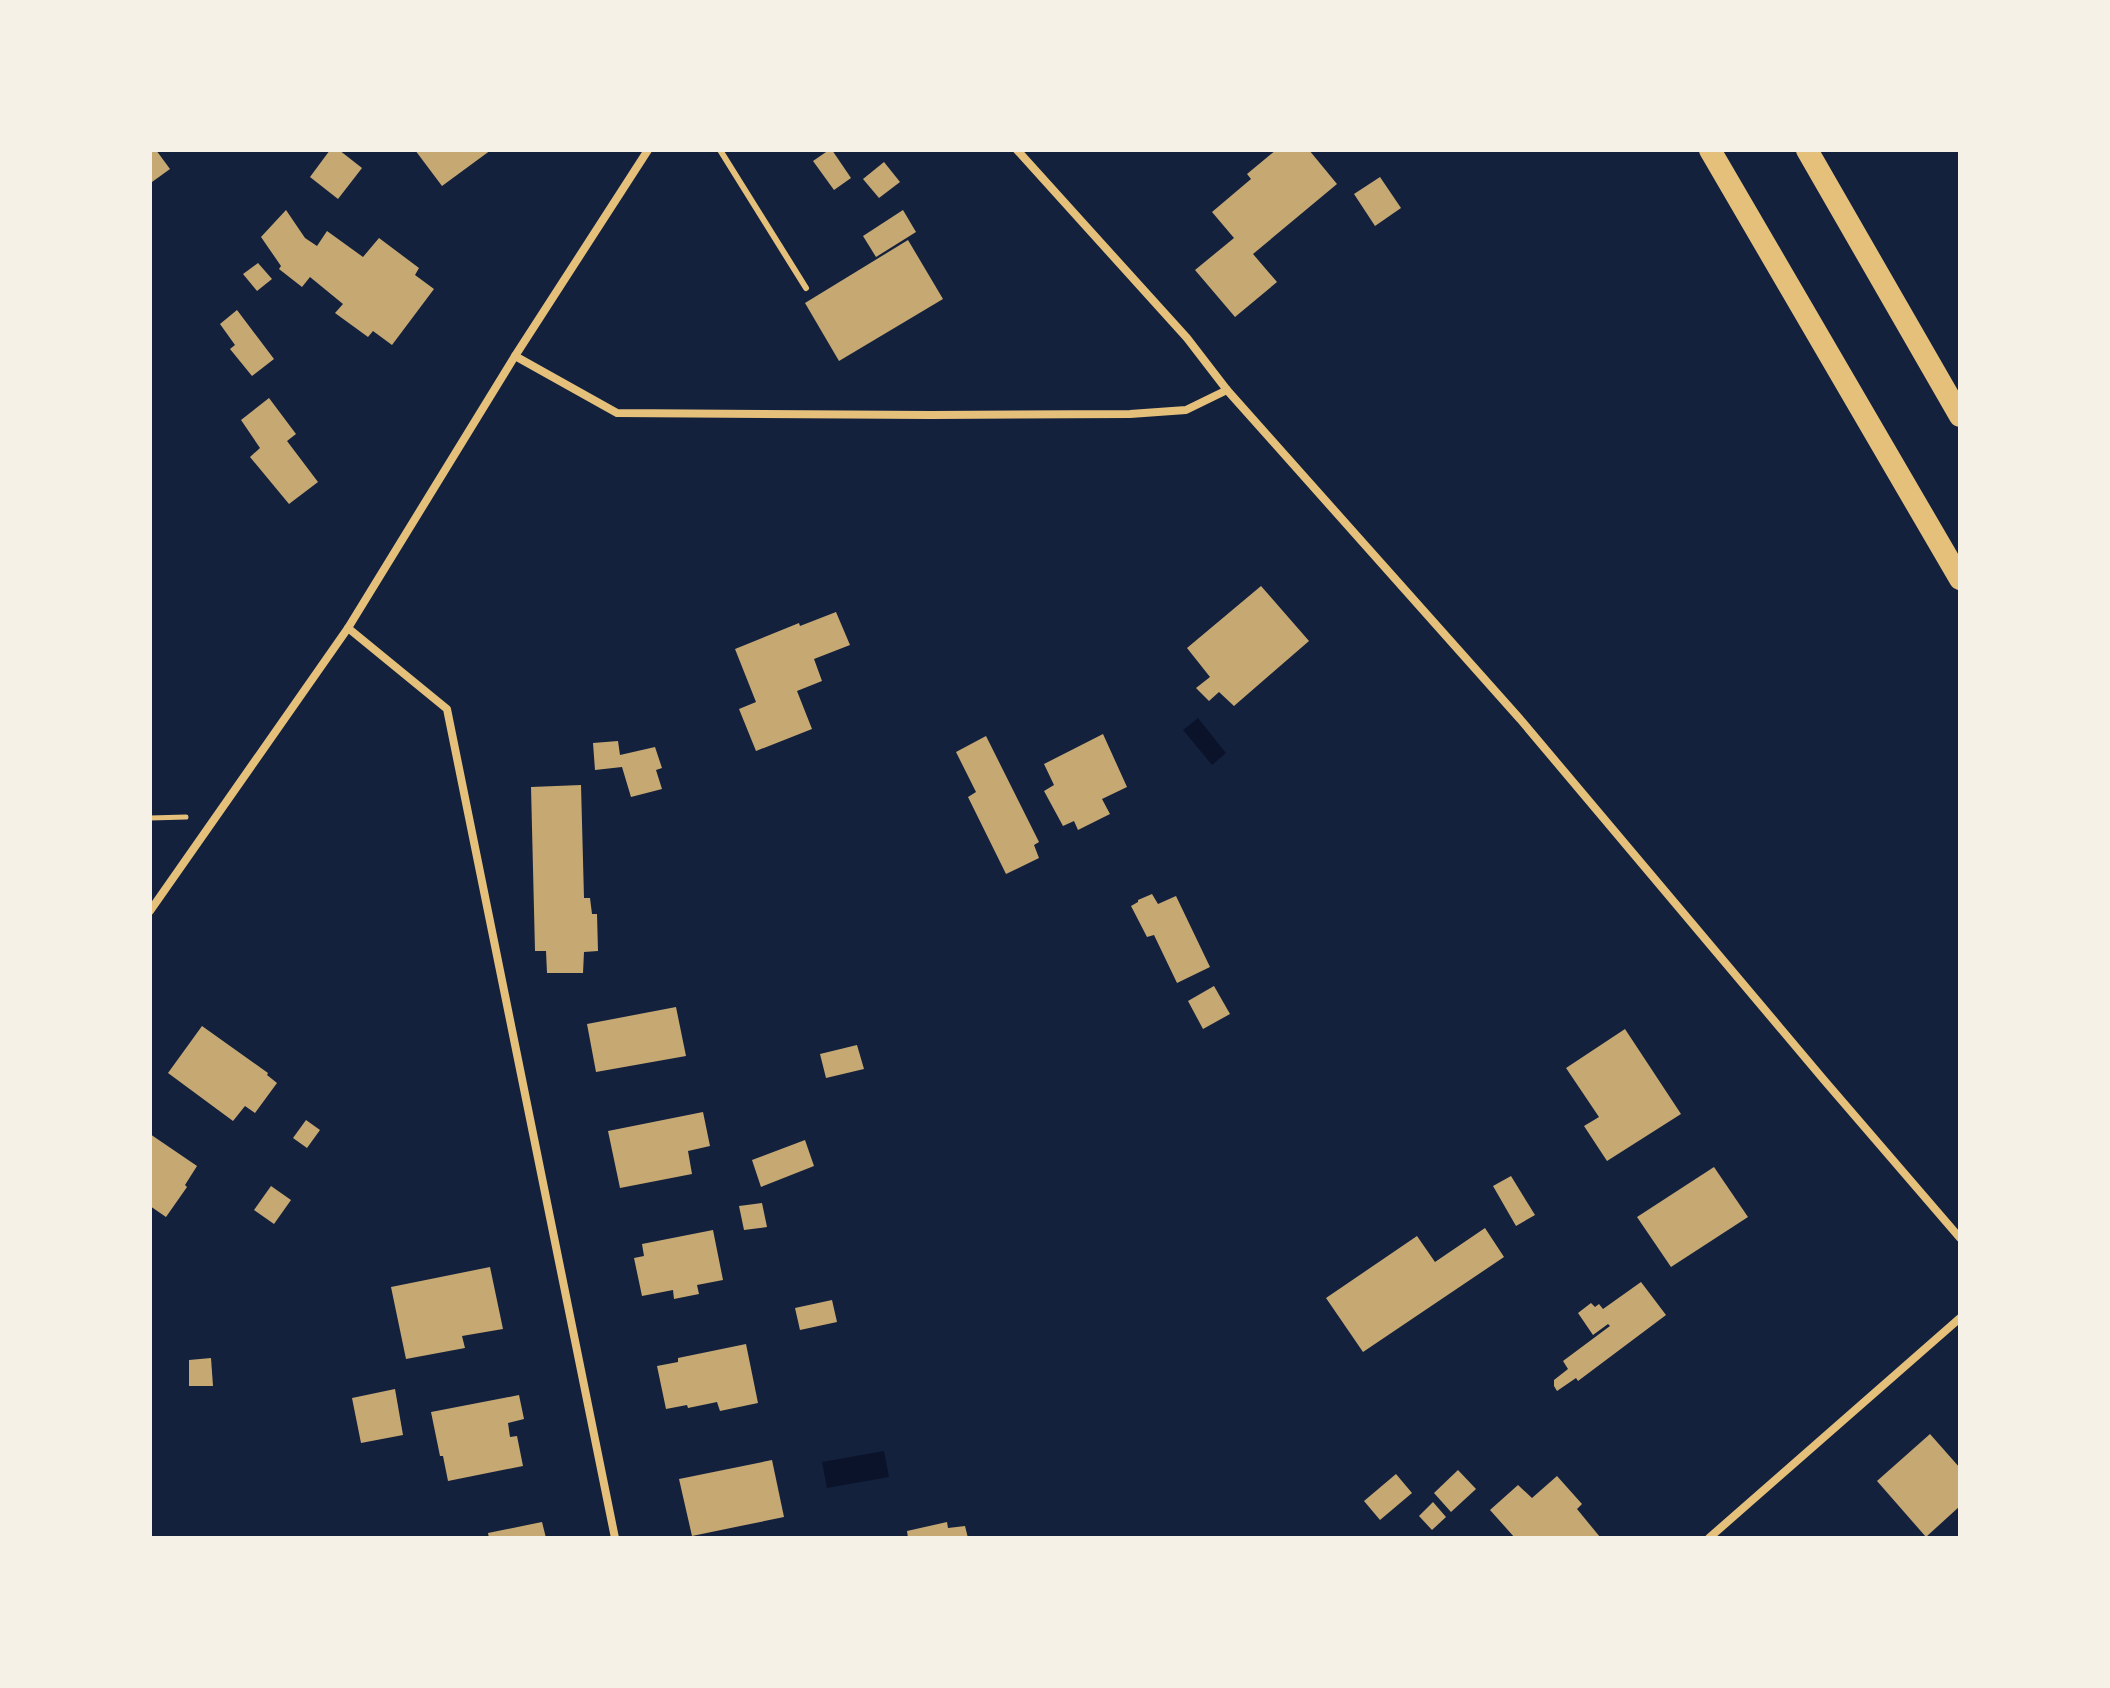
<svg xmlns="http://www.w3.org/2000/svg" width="2110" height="1688" font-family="'Zilla Slab',serif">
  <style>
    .water { fill: #0b132b }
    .building { fill: #c6a872 }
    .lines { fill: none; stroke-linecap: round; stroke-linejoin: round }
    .path { stroke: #e5c07b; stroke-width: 5 }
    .service { stroke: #e5c07b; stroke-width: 6 }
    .minor { stroke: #e5c07b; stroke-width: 8 }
    .trunk { stroke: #e5c07b; stroke-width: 22 }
  </style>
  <rect width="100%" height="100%" fill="#14213d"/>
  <g class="water">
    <polygon points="1198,718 1226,753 1212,765 1183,730"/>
    <polygon points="884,1451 889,1477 827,1488 822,1462"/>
  </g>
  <g class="building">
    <polygon points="150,150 156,150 170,169 152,182 150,179"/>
    <polygon points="330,150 339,150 362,168 338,199 310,177"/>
    <polygon points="415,150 491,150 442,186"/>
    <polygon points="829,150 832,150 851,178 834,190 813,161"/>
    <polygon points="1276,150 1309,150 1337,184 1253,254 1277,282 1235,317 1195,270 1234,238 1212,212 1251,179 1247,174"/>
    <polygon points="884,162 900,182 879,198 863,179"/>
    <polygon points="1380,177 1401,208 1375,226 1354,194"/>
    <polygon points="286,210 305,238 317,246 327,231 363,257 379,238 419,268 415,275 434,289 392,345 373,331 368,337 335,313 343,304 310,277 302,287 279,269 281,266 261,237"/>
    <polygon points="903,210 916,232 876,257 863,236"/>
    <polygon points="908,240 943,299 839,361 805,303"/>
    <polygon points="258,263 272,279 257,291 243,274"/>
    <polygon points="237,310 274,359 252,376 230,349 235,345 220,324"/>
    <polygon points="269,398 296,434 287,441 318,482 289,504 250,457 260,448 241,420"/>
    <polygon points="1261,586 1309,641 1234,706 1219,692 1209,701 1196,688 1210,677 1187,648"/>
    <polygon points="836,612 850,645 814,659 822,681 797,691 812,729 756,751 739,709 756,702 735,649 799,623 800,626"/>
    <polygon points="1103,734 1127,787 1102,799 1110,814 1078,830 1074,821 1063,826 1044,791 1054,785 1044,764"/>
    <polygon points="986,736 1039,842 1034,845 1039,858 1006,874 968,797 976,792 956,752"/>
    <polygon points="618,741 620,755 655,747 662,768 656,770 662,789 631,797 622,767 595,770 593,743"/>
    <polygon points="581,785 584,898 590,898 592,914 597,914 598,951 584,952 583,973 547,973 546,951 535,951 531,787"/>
    <polygon points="1152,894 1158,904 1176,896 1210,967 1177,983 1154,935 1147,937 1131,906 1138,902 1138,900"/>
    <polygon points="1214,986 1230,1014 1203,1029 1188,1001"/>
    <polygon points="676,1007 686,1056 596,1072 587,1024"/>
    <polygon points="202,1026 268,1073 267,1075 277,1083 255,1113 245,1106 233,1121 168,1073"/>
    <polygon points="1625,1029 1681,1114 1607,1161 1584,1126 1599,1117 1566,1068"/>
    <polygon points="857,1045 864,1069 826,1078 820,1054"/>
    <polygon points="703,1112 710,1146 688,1151 692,1174 620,1188 608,1131"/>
    <polygon points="306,1120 320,1130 307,1148 293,1138"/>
    <polygon points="150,1134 197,1166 185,1185 187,1187 166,1217 150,1206"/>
    <polygon points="805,1140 814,1166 761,1187 752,1160"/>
    <polygon points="1714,1167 1748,1217 1671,1267 1637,1217"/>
    <polygon points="1511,1176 1535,1215 1516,1226 1493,1186"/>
    <polygon points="271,1186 291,1200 274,1224 254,1210"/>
    <polygon points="762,1203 767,1227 744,1230 739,1206"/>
    <polygon points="1485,1228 1504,1257 1363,1352 1326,1298 1417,1236 1435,1262"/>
    <polygon points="713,1230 723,1280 697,1285 699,1294 674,1299 673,1290 642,1296 634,1258 644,1256 642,1244"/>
    <polygon points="490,1267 503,1329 462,1336 465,1348 406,1359 391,1287"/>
    <polygon points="1641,1282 1666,1315 1578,1381 1576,1378 1557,1391 1554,1386 1554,1380 1568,1369 1563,1361 1610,1326 1608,1324 1593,1335 1578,1313 1591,1303 1595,1307 1599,1304 1603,1309"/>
    <polygon points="832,1300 837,1322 800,1330 795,1308"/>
    <polygon points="746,1344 758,1403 720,1411 717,1402 688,1408 687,1405 666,1409 657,1366 678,1362 678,1358"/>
    <polygon points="211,1358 213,1386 189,1386 189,1360"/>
    <polygon points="395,1389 403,1435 361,1443 352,1398"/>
    <polygon points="519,1395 524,1419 508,1423 510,1437 517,1436 523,1466 448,1481 443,1456 440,1456 431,1412"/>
    <polygon points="1930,1434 1960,1468 1960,1506 1926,1537 1877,1481"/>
    <polygon points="772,1460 784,1517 692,1536 679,1479"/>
    <polygon points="1458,1470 1476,1489 1451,1512 1434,1493"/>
    <polygon points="1396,1474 1412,1493 1380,1520 1364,1501"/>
    <polygon points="1557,1476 1582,1504 1577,1509 1600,1537 1599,1538 1515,1538 1490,1510 1518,1485 1532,1498"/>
    <polygon points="1433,1502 1446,1517 1432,1530 1419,1516"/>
    <polygon points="542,1522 546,1538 489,1538 488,1533"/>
    <polygon points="947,1522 948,1528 965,1526 968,1538 908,1538 907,1531"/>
  </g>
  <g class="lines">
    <polyline class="path" points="150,818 186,817"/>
    <polyline class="service" points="720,150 806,288"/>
    <g class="minor">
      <polyline points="1017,150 1187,338 1227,390 1520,719 1824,1080 1960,1238"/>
      <polyline points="515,356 617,413 931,415 1130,414 1186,410 1227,390"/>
      <polyline points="348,628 447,709 615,1538"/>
      <polyline points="150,911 348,628 515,356 648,150"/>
      <polyline points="1709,1538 1960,1318"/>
    </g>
    <g class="trunk">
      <polyline points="1710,150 1960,579"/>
      <polyline points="1807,150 1960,416"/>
    </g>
  </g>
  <rect width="2110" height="1688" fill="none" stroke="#f6f1e7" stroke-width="304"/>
</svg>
